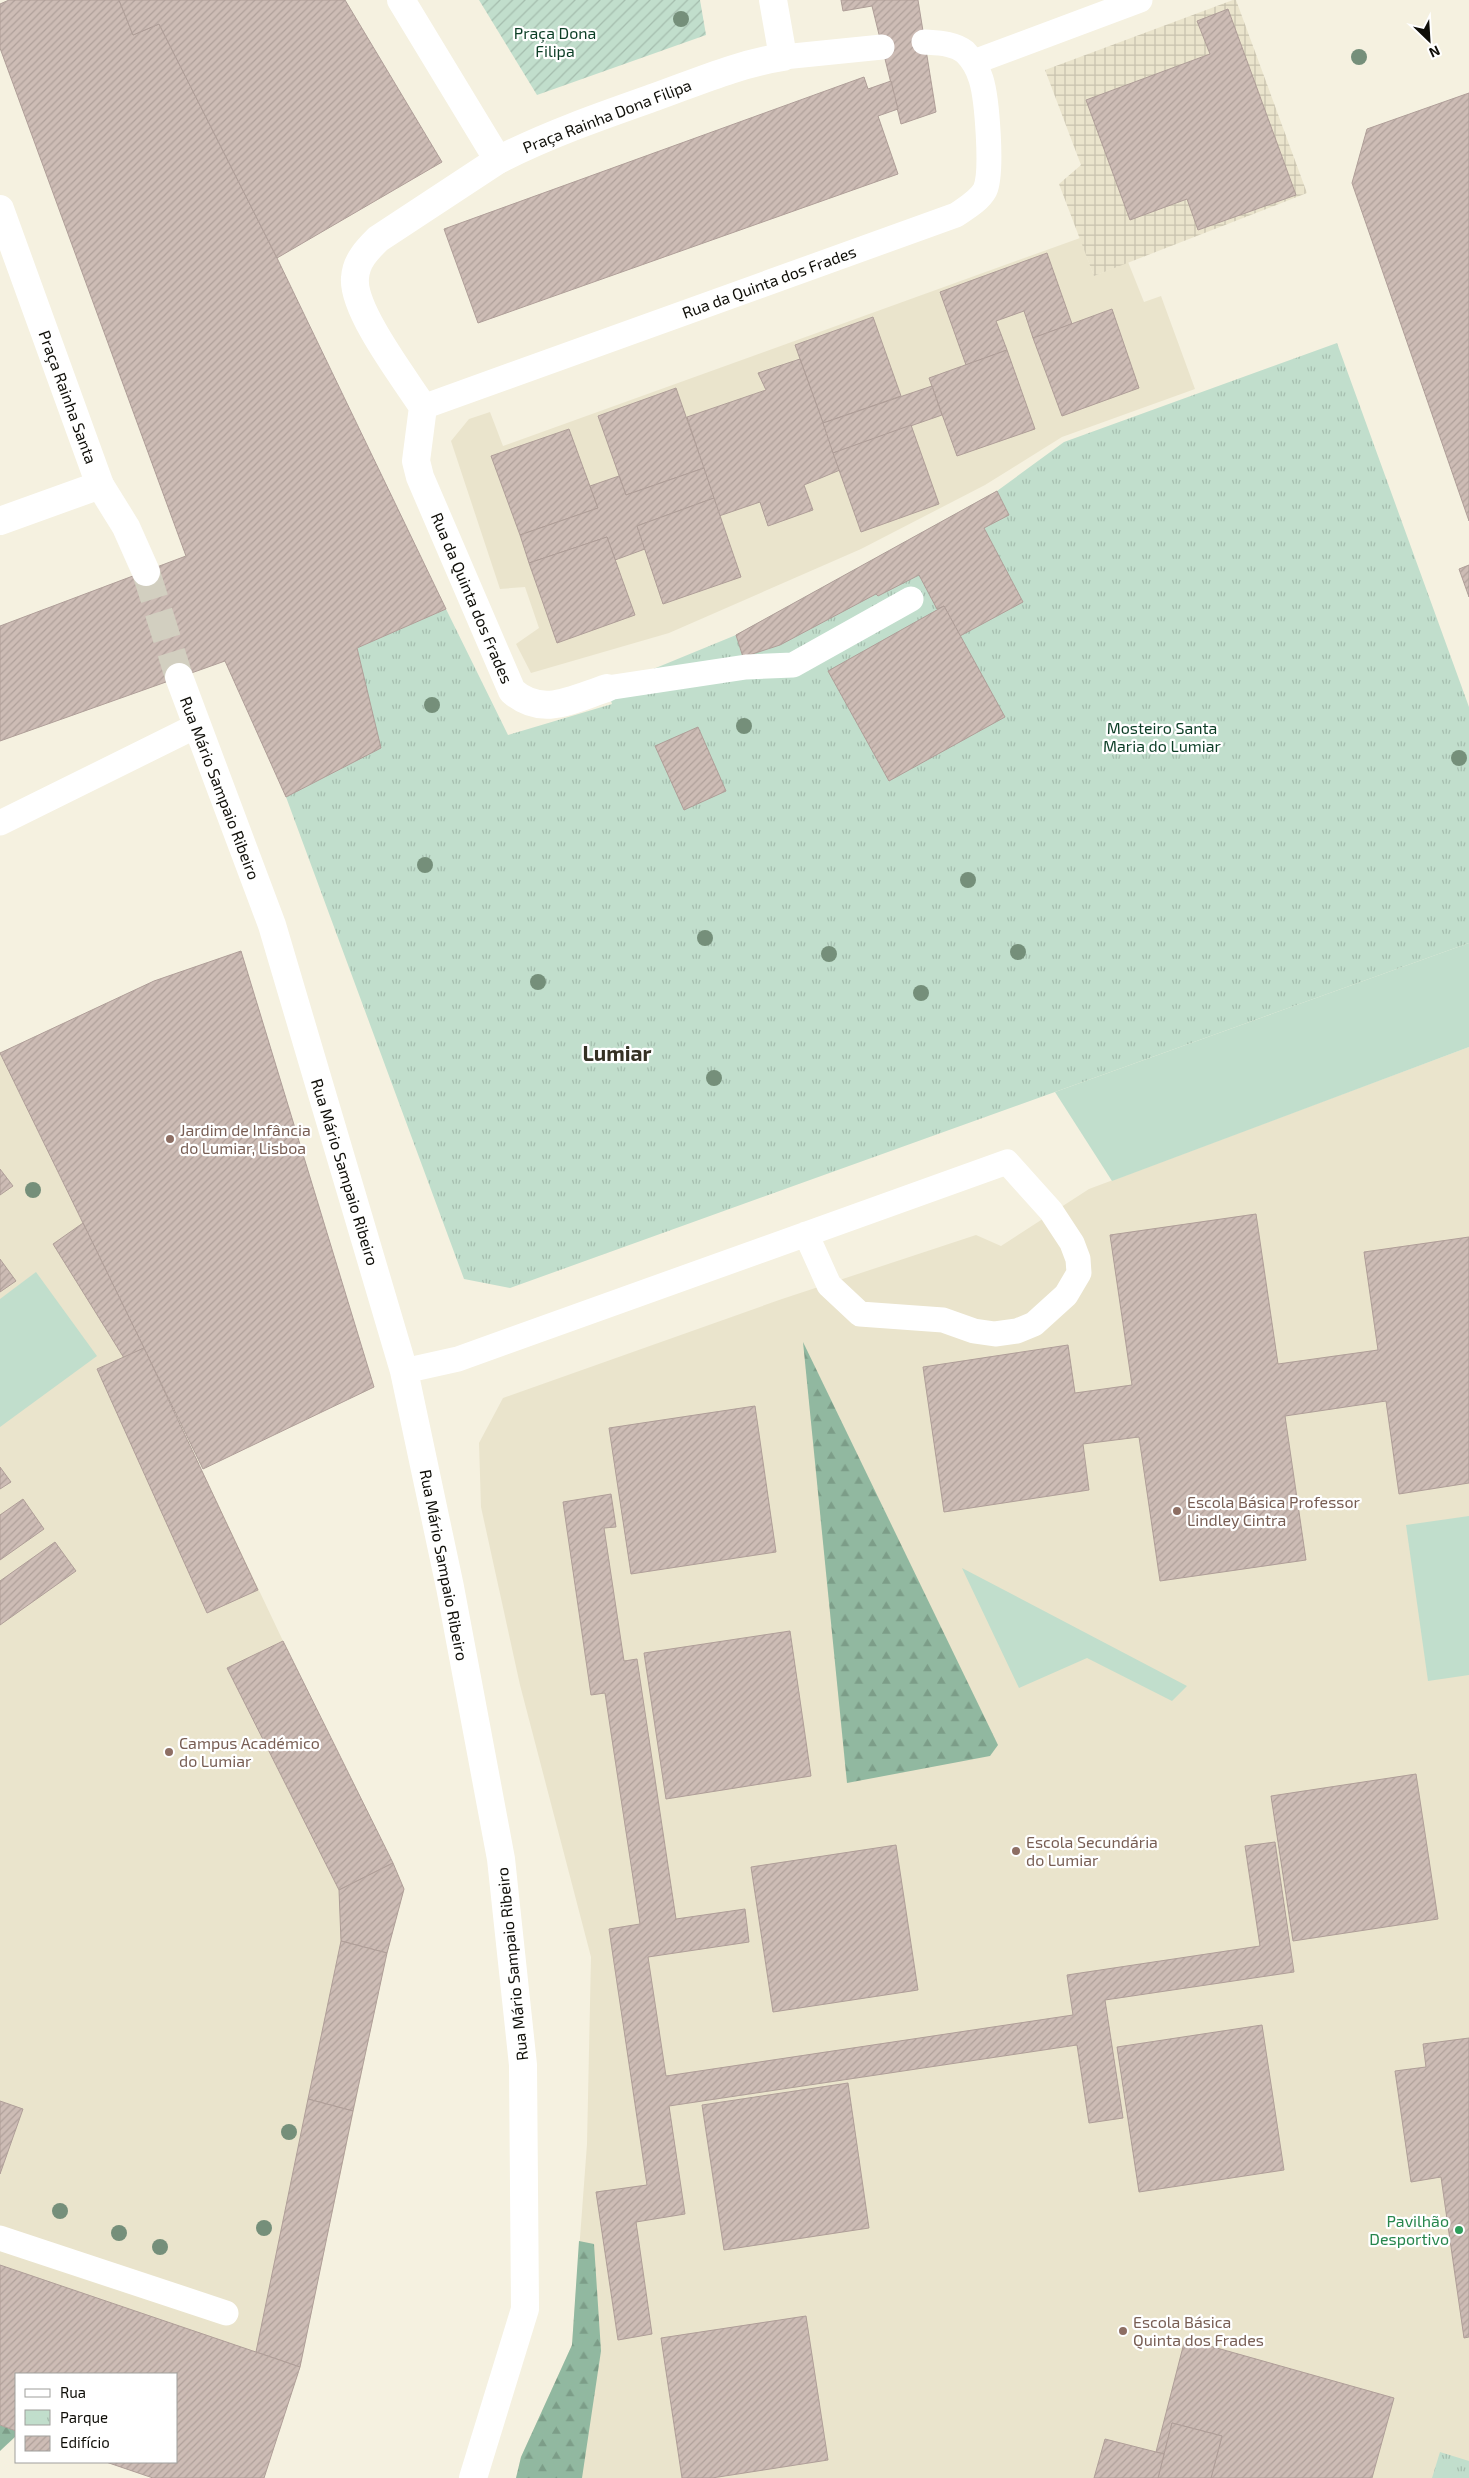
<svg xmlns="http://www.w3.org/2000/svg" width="1469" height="2478" font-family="'Exo 2',sans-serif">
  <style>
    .built { fill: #eae4cc }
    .industrial { fill: url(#industrial-grid) }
    .grass { fill: #c1decc }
    .forest { fill: url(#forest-firs) }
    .park { fill: url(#park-tufts) }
    .garden { fill: url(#garden-furrows) }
    .building { fill: url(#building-hatch); stroke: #af9e98 }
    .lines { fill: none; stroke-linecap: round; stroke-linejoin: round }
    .street-tunnel { stroke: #d2cfc0; stroke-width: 28; stroke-dasharray: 28 14; stroke-linecap: butt }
    .lane { stroke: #fff; stroke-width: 25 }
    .street { stroke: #fff; stroke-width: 28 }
    .tree { fill: #758f7a }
    .education-dot { fill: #8d6e63; stroke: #fff; stroke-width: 2 }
    .leisure-dot { fill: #2e9e5b; stroke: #fff; stroke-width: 2 }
    .labels { text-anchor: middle; stroke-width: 4.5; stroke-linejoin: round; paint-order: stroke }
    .park-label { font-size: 16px; fill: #0c3e26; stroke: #fff }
    .street-label { font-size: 16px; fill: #0f0e08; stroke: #fff }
    .education-label { font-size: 16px; fill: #785e54; stroke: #fff; text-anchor: start }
    .leisure-label { font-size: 16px; fill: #27864d; stroke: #fff; text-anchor: end }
    .district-label { font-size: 21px; font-weight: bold; fill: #353124; stroke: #fff }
  </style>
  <defs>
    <pattern id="industrial-grid" width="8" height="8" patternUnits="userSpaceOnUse" patternTransform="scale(1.25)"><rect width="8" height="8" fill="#eae4cc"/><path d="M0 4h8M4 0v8" fill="none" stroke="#c8c2ae"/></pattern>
    <pattern id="forest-firs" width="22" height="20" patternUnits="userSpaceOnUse" patternTransform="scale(1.25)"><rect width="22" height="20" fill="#91b8a0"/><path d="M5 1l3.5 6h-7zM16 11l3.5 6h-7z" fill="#7c9d88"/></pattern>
    <pattern id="park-tufts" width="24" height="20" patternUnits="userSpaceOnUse" patternTransform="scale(1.25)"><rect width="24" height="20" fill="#c1decc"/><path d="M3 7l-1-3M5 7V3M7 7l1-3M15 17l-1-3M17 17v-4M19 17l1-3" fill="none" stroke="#a5bdae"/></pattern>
    <pattern id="garden-furrows" width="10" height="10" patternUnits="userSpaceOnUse" patternTransform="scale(1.25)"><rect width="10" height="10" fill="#c1decc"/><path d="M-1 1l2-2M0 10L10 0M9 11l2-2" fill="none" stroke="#a5bdae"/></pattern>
    <pattern id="building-hatch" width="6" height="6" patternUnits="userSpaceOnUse" patternTransform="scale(1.25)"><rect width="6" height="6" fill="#cdbcb5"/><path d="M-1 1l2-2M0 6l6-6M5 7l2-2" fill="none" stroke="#afa09a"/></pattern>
  </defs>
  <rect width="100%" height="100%" fill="#f5f1e0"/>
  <g class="built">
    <polygon points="1080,238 1094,276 1128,262 1144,302 1161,296 1195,389 1062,437 985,485 861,549 669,633 531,673 516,644 539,628 525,587 500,589 451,441 469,419 490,412 503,446"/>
    <polygon points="1469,1047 1469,2478 516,2478 521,2457 572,2345 587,2144 591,1957 520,1685 481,1507 479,1443 503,1398 782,1299 976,1235 1001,1246 1089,1189"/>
    <polygon points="0,1053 144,1348 283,1641 393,1863 404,1889 387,1953 300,2367 264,2478 153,2478 106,2462 176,2462 176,2374 16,2374 16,2431 0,2425"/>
  </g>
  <polygon class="industrial" points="1233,0 1236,0 1307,193 1094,276 1059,184 1081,165 1045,70"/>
  <g class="grass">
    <polygon points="1469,943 1469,1047 1112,1181 1055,1092"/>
    <polygon points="36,1272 97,1356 0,1427 0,1299"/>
    <polygon points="1469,1516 1469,1675 1428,1681 1406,1525"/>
    <polygon points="962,1568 1187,1686 1172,1701 1087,1658 1019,1688"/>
  </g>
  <g class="forest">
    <polygon points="803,1342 998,1745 990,1756 847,1783"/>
    <polygon points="579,2241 594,2244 601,2351 582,2478 516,2478 521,2457 572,2345"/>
    <polygon points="0,2425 16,2431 16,2436 0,2451"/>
  </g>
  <g class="park">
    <polygon points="1337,343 1469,707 1469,943 510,1288 464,1279 286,797 380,748 357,648 446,609 508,735 612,704 607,688 736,635 997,491 1064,442"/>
    <polygon points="1440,2452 1469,2461 1469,2478 1432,2478"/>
  </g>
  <polygon class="garden" points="479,0 700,0 706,35 537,95"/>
  <g class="building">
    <polygon points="9,0 119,0 133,35 159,24 277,258 446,609 357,648 381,748 286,797 225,661 0,741 0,626 186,556 0,48 0,4"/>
    <polygon points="119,0 345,0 442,162 277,258 159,24 133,35"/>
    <polygon points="841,0 918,0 936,112 901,124 872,6 843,11"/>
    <polygon points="1228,9 1296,195 1198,230 1187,199 1130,220 1086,100 1210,54 1197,21"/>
    <polygon points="864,77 868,89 891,81 898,109 878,116 898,174 478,323 444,229"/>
    <polygon points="1469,93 1469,521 1352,183 1367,129"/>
    <polygon points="1047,253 1072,324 1033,338 1024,311 996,321 1007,350 966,365 940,292"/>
    <polygon points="1112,309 1139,388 1062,416 1033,338"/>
    <polygon points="873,317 901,396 823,423 795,345"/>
    <polygon points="1007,350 1035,429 957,456 929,378"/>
    <polygon points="800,359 840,470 804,485 813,510 768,526 760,502 719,516 687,417 766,390 758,373"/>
    <polygon points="932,386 942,415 833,453 823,423"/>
    <polygon points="676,388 704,468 626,495 598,416"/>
    <polygon points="911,425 939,504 861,532 833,453"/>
    <polygon points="569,429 598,508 520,535 491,456"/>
    <polygon points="704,468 714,498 637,526 645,549 615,560 607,537 529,563 520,535 598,508 590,486 619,476 626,495"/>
    <polygon points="997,491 1009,515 984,528 1023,602 960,636 944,606 937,609 919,575 878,596 876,594 780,645 743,657 736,635"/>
    <polygon points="714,498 741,577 663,604 637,526"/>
    <polygon points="607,537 635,615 557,643 529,563"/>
    <polygon points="1469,565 1469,597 1459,569"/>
    <polygon points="944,606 1005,717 889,781 828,671"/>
    <polygon points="698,727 726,791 684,810 655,746"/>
    <polygon points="241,951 374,1387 203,1469 0,1053 154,981"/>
    <polygon points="0,1169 13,1186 0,1195"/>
    <polygon points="1256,1214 1278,1364 1378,1350 1364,1252 1469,1237 1469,1483 1399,1494 1386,1401 1285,1416 1306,1560 1160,1581 1139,1437 1083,1444 1089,1490 944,1512 923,1367 1068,1345 1075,1393 1132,1385 1110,1235"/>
    <polygon points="83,1223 144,1348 124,1358 53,1244"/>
    <polygon points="0,1259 16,1281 0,1292"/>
    <polygon points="144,1348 258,1590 207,1613 97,1369"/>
    <polygon points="755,1406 776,1552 631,1574 609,1428"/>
    <polygon points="0,1467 11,1482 0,1489"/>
    <polygon points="611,1494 616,1527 604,1528 624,1661 637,1659 676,1919 745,1909 749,1942 648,1957 666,2076 1073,2015 1067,1975 1260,1946 1245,1846 1275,1842 1294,1972 1105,2000 1123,2118 1089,2123 1077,2045 669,2106 685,2214 636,2222 652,2334 618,2340 596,2192 647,2185 609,1929 640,1924 605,1693 591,1695 563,1502"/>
    <polygon points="23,1499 44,1529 0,1560 0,1515"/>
    <polygon points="55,1542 76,1571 0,1625 0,1581"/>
    <polygon points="790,1631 811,1776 666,1799 644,1653"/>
    <polygon points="283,1641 393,1863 339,1890 227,1668"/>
    <polygon points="1416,1774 1438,1919 1293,1941 1271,1796"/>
    <polygon points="896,1845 918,1990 773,2012 751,1867"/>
    <polygon points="393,1863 404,1889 387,1953 341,1941 339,1890"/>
    <polygon points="341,1941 387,1953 353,2111 308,2099"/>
    <polygon points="1262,2025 1284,2170 1139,2192 1117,2047"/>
    <polygon points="1469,2038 1469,2337 1464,2338 1441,2177 1411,2182 1395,2071 1426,2067 1423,2044"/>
    <polygon points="848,2083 869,2228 724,2250 702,2105"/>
    <polygon points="308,2099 353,2111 300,2367 256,2352"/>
    <polygon points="0,2101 23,2109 0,2174"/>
    <polygon points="0,2265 300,2367 264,2478 153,2478 106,2462 176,2462 176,2374 16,2374 16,2431 0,2425"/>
    <polygon points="806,2316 828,2460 712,2478 682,2478 661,2338"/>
    <polygon points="1185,2339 1394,2398 1372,2478 1211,2478 1222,2436 1172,2423 1164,2454 1156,2452"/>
    <polygon points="1172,2423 1222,2436 1211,2478 1158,2478"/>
    <polygon points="1105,2439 1164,2454 1158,2478 1094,2478"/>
  </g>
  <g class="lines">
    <polyline class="street-tunnel" points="146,572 179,677"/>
    <g class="lane">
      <polyline points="783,57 882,47"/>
      <polyline points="974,62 1140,0"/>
      <path d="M423,407L956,215C966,208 979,201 985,190C993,172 987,98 981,79C978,69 972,59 965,52C954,43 938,43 924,42"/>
      <polyline points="607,688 746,667 793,665 911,599"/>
      <polyline points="0,823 196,726"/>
      <polyline points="404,1371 458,1359 1007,1162 1051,1211 1072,1243 1078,1259 1079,1273 1066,1295 1034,1324 1017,1331 995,1334 974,1331 943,1320 860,1314 829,1285 806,1234"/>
      <polyline points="0,2238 226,2313"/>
    </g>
    <g class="street">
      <path d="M401,0L498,160C549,134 601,116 655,97C697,82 738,64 783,57L773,0"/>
      <path d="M498,160L378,239C367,250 356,261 355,278C352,310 405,379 423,407L416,461L420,477L512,691C542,718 573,699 607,688"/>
      <polyline points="0,209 100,485 0,521"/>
      <polyline points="100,485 126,527 146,572"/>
      <polyline points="179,677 272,925 404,1371 450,1587 501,1859 523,2065 525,2309 473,2478"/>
    </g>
  </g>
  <g class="tree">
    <circle cx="681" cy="19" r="8"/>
    <circle cx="1359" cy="57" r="8"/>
    <circle cx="432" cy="705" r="8"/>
    <circle cx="744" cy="726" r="8"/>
    <circle cx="1459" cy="758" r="8"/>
    <circle cx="425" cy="865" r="8"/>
    <circle cx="968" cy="880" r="8"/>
    <circle cx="705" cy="938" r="8"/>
    <circle cx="1018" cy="952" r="8"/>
    <circle cx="829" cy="954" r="8"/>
    <circle cx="538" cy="982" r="8"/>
    <circle cx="921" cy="993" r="8"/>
    <circle cx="714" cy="1078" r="8"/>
    <circle cx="33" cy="1190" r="8"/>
    <circle cx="289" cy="2132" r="8"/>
    <circle cx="60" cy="2211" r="8"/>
    <circle cx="264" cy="2228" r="8"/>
    <circle cx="119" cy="2233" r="8"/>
    <circle cx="160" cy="2247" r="8"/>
  </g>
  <g class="education-dot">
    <circle cx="170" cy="1139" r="5"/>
    <circle cx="1177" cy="1511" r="5"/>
    <circle cx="169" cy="1752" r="5"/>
    <circle cx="1016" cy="1851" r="5"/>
    <circle cx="1123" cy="2331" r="5"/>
  </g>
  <circle class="leisure-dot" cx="1459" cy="2230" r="5"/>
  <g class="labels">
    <g class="park-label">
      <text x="555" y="39">Praça Dona<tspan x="555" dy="18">Filipa</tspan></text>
      <text x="1162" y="734">Mosteiro Santa<tspan x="1162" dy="18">Maria do Lumiar</tspan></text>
    </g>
    <g class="street-label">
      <text transform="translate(607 116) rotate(-21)" y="6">Praça Rainha Dona Filipa</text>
      <text transform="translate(769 282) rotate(-20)" y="6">Rua da Quinta dos Frades</text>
      <text transform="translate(68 397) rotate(70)" y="6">Praça Rainha Santa</text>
      <text transform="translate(472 598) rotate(67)" y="6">Rua da Quinta dos Frades</text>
      <text transform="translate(220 788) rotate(69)" y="6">Rua Mário Sampaio Ribeiro</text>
      <text transform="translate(345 1172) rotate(73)" y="6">Rua Mário Sampaio Ribeiro</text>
      <text transform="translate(444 1565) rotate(79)" y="6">Rua Mário Sampaio Ribeiro</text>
      <text transform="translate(512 1964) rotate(-96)" y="6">Rua Mário Sampaio Ribeiro</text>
    </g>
    <g class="education-label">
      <text x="180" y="1136">Jardim de Infância<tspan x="180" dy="18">do Lumiar, Lisboa</tspan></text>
      <text x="1187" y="1508">Escola Básica Professor<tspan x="1187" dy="18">Lindley Cintra</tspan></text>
      <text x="179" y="1749">Campus Académico<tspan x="179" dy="18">do Lumiar</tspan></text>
      <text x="1026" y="1848">Escola Secundária<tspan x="1026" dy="18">do Lumiar</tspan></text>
      <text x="1133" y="2328">Escola Básica<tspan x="1133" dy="18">Quinta dos Frades</tspan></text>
    </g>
    <g class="leisure-label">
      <text x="1449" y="2227">Pavilhão<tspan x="1449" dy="18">Desportivo</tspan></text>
    </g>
    <g class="district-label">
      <text x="617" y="1061">Lumiar</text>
    </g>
  </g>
  <rect x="15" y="2373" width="162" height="90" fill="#ffffff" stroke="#9f9f9c"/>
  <rect x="25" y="2389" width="25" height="8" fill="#ffffff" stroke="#9f9f9c"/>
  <text x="60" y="2398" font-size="15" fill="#0f0e08">Rua</text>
  <rect x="25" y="2410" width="25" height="15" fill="url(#park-tufts)" stroke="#9f9f9c"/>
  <text x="60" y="2423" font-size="15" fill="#0f0e08">Parque</text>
  <rect x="25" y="2436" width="25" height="15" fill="url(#building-hatch)" stroke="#9f9f9c"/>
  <text x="60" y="2448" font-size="15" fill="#0f0e08">Edifício</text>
  <g transform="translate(1429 40) rotate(155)" stroke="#ffffff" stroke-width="4" paint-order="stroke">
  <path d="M0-4L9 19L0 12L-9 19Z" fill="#0f0e08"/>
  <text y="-8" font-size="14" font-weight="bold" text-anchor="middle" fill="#0f0e08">N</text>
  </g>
</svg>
